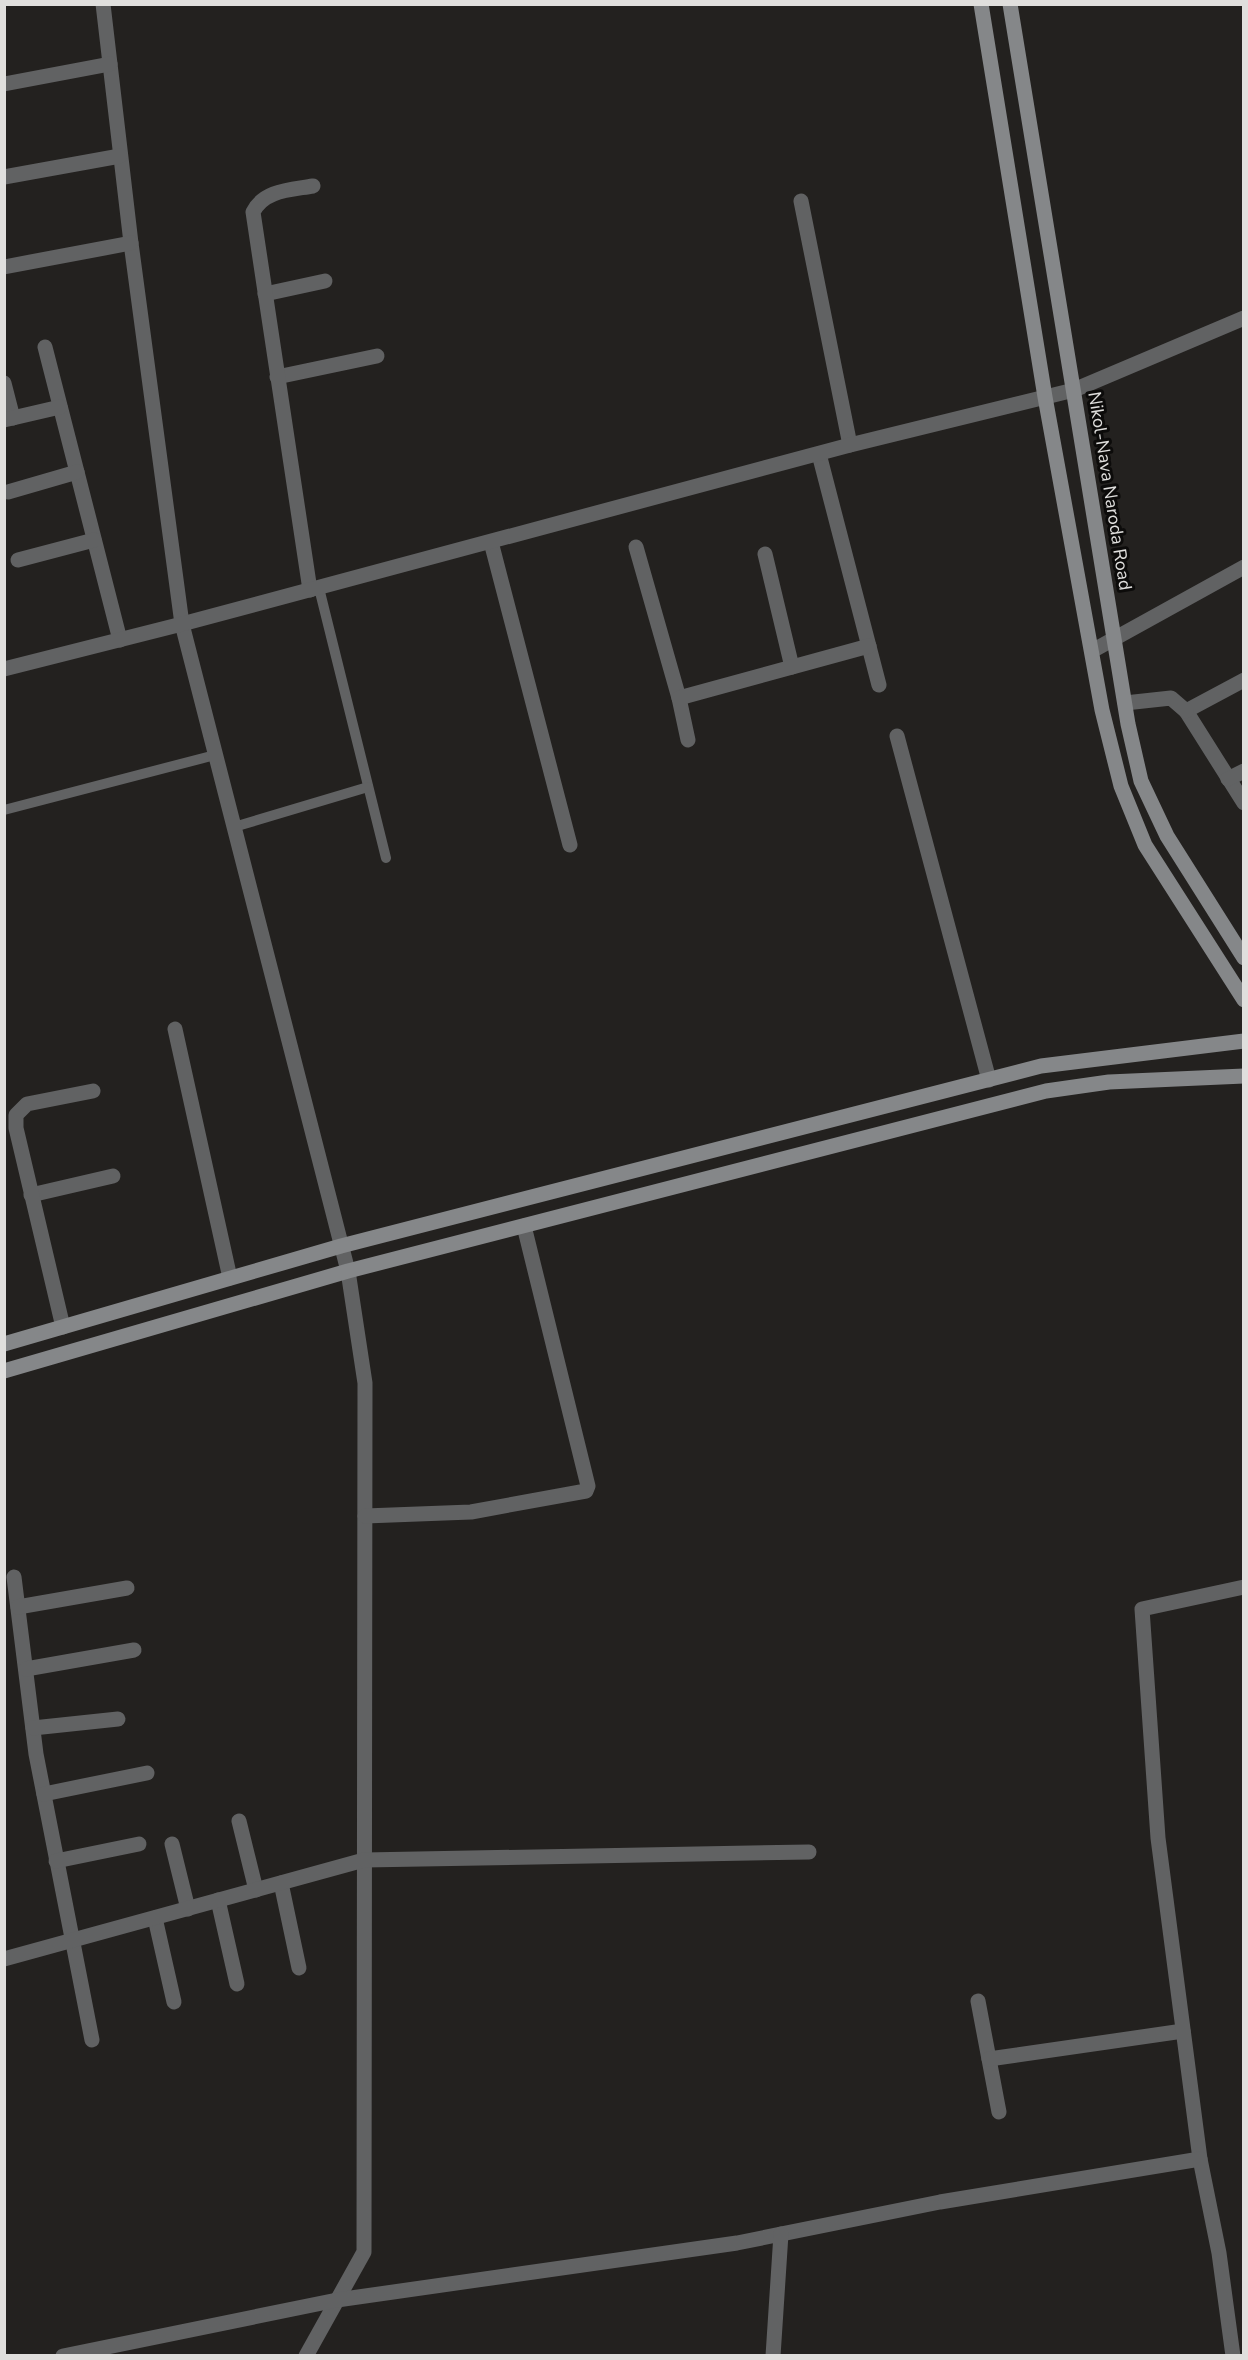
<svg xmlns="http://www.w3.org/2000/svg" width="1248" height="2360" font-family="'Nunito Sans',sans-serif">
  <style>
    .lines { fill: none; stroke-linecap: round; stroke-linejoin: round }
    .lane { stroke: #616263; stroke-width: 10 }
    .street { stroke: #616263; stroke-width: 15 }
    .secondary { stroke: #858789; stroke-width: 15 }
    .labels { text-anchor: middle; stroke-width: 6; stroke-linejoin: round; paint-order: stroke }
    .street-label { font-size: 18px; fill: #e0dfdd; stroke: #0c0b0a }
  </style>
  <rect width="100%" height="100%" fill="#23211f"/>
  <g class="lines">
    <g class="lane">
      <polyline points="319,588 386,858"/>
      <polyline points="4,810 215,755"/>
      <polyline points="234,827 368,787"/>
    </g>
    <g class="street">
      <polyline points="103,4 131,243 182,624 348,1271 365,1383 364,2252 306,2356"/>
      <polyline points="4,84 110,64"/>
      <polyline points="4,177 120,156"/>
      <polyline points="801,201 850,445"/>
      <polyline points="4,267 131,243"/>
      <polyline points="265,294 325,281"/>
      <polyline points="45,347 120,640"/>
      <polyline points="277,377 377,356"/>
      <polyline points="4,383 13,418"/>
      <polyline points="4,420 60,407"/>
      <polyline points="819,454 879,685"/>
      <polyline points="8,492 77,472"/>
      <polyline points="491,542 570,845"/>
      <polyline points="636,547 679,698"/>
      <polyline points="765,554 792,667"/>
      <polyline points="18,560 94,540"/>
      <path d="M310,590L253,212C264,190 290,190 313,186"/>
      <polyline points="1092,651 1244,567"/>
      <polyline points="4,669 182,624 850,445 1074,390 1244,318"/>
      <polyline points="1244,680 1186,711 1244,803"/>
      <polyline points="1125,703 1171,698 1186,711"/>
      <polyline points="897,736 989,1080"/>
      <polyline points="688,740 679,698 869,646"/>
      <polyline points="1228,779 1244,771"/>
      <polyline points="175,1029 230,1278"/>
      <polyline points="31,1195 113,1176"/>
      <polyline points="63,1327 16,1128 16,1115 27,1104 93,1091"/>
      <polyline points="365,1516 471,1512 586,1491 588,1486 524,1226"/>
      <polyline points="14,1577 36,1754 92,2040"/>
      <polyline points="18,1607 127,1588"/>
      <polyline points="26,1669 134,1650"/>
      <polyline points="33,1728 118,1719"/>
      <polyline points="44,1794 147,1773"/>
      <polyline points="239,1821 256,1890"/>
      <polyline points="172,1844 188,1909"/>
      <polyline points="56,1861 139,1844"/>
      <polyline points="281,1883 299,1968"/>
      <polyline points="218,1900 237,1984"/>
      <polyline points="155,1918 174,2002"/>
      <polyline points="4,1959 364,1860 809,1852"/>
      <polyline points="978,2001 999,2112"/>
      <polyline points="989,2059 1183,2031"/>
      <polyline points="1200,2159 1158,1838 1142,1609 1244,1587"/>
      <polyline points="63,2356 337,2300 737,2243 940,2202 1200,2159 1219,2253 1233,2356"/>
      <polyline points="773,2356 781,2234"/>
    </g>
    <g class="secondary">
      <polyline points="981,4 1045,397 1102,710 1121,786 1145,845 1244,1000"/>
      <polyline points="1010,4 1128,724 1141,781 1167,836 1244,958"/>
      <polyline points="4,1344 341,1246 1041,1066 1244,1041"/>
      <polyline points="4,1371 348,1271 1046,1091 1109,1082 1244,1076"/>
    </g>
  </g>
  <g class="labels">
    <g class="street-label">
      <text transform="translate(1110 491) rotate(81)" y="6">Nikol-Nava Naroda Road</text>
    </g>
  </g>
  <rect width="1248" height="2360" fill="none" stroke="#e0dfdd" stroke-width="12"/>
</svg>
